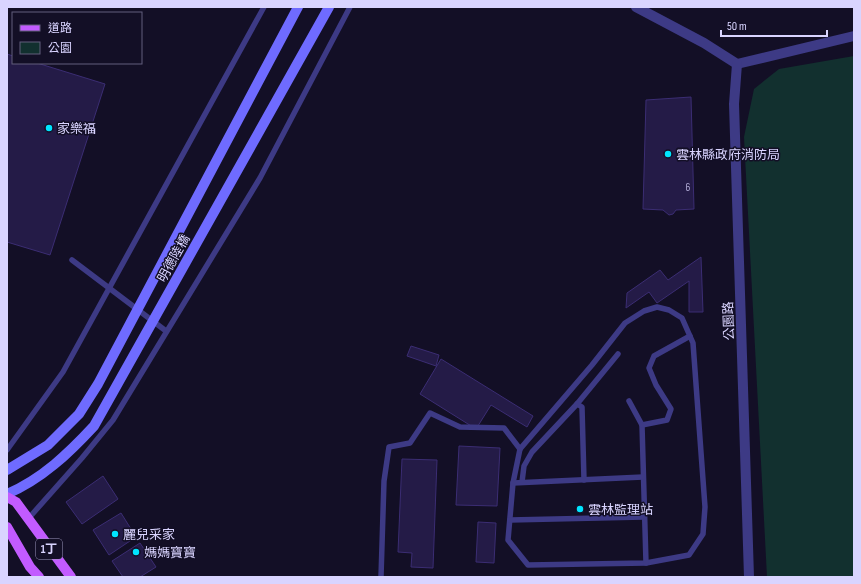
<svg xmlns="http://www.w3.org/2000/svg" width="861" height="584" font-family="'Sofia Sans Condensed','Noto Sans TC',sans-serif">
  <style>
    .green { fill: #12302f }
    .building { fill: #241b47; stroke: #3b2d73 }
    .lines { fill: none; stroke-linecap: round; stroke-linejoin: round }
    .service { stroke: #3d3a85; stroke-width: 5.5 }
    .minor { stroke: #3d3a85; stroke-width: 10 }
    .secondary { stroke: #6f6bff; stroke-width: 10 }
    .primary { stroke: #c25bff; stroke-width: 10 }
    .poi-dot { fill: #00e5ff; stroke: #130f26; stroke-width: 1.5 }
    .labels { text-anchor: middle; stroke-width: 3; stroke-linejoin: round; paint-order: stroke }
    .number-label { font-size: 11px; fill: #aca6d1 }
    .shield { fill: #130f26; stroke: #9e99be; stroke-width: 1 }
    .shield-label { font-size: 12px; font-weight: bold; fill: #d9d4ff }
    .poi-label { font-size: 13px; fill: #d9d4ff; stroke: #130f26; text-anchor: start }
    .street-label { font-size: 13px; fill: #d9d4ff; stroke: #130f26 }
  </style>
  <rect width="100%" height="100%" fill="#130f26"/>
  <polygon class="green" points="854,56 854,577 767,577 744,137 754,89 779,69"/>
  <g class="building">
    <polygon points="7,54 13,56 13,63 37,63 105,84 50,255 7,242"/>
    <polygon points="691,97 694,209 676,210 673,214 669,215 663,210 643,209 646,100"/>
    <polygon points="701,257 703,312 689,312 689,281 657,303 649,292 626,308 627,293 660,270 668,280"/>
    <polygon points="411,346 439,355 436,366 407,356"/>
    <polygon points="441,359 533,416 527,427 491,405 476,429 420,394"/>
    <polygon points="459,446 500,448 497,506 456,505"/>
    <polygon points="402,459 437,460 433,568 411,567 412,553 398,552"/>
    <polygon points="103,476 118,499 82,524 66,502"/>
    <polygon points="121,513 136,537 109,555 93,530"/>
    <polygon points="478,522 496,523 494,563 476,562"/>
    <polygon points="140,543 156,567 140,577 123,577 112,561"/>
  </g>
  <g class="lines">
    <g class="service">
      <polyline points="72,260 166,331"/>
      <polygon points="657,307 669,310 682,318 693,343 705,507 703,534 689,555 646,563 528,565 508,540 513,483 520,449 592,365 625,323 644,311"/>
      <polyline points="629,401 642,425 646,563"/>
      <polyline points="577,404 582,407 584,480"/>
      <polyline points="642,425 667,420 671,409 656,385 649,368 654,356 690,336"/>
      <polyline points="7,450 63,372 264,7"/>
      <polyline points="522,482 524,466 532,452 577,404 618,354"/>
      <polyline points="513,483 643,477"/>
      <polyline points="28,519 82,458 113,420 260,178 350,7"/>
      <polyline points="510,520 644,517"/>
      <polyline points="381,577 384,481 389,447 410,443 430,413 460,427 504,428 520,449"/>
    </g>
    <g class="minor">
      <polyline points="636,7 704,43 737,64 854,36"/>
      <polyline points="737,64 734,104 749,577"/>
    </g>
    <g class="secondary">
      <polyline points="7,470 48,445 79,414 98,384 298,7"/>
      <path d="M7,494C42,479 69,453 94,426L329,7"/>
    </g>
    <g class="primary">
      <polyline points="7,497 16,502 71,577"/>
      <polyline points="7,527 30,567 39,577"/>
    </g>
  </g>
  <g class="poi-dot">
    <circle cx="49" cy="128" r="4"/>
    <circle cx="668" cy="154" r="4"/>
    <circle cx="580" cy="509" r="4"/>
    <circle cx="115" cy="534" r="4"/>
    <circle cx="136" cy="552" r="4"/>
  </g>
  <g class="labels">
    <g class="number-label">
      <text x="688" y="191">6</text>
    </g>
    <rect class="shield" x="36" y="539" width="26" height="20" rx="3"/>
    <g class="shield-label">
      <text x="49" y="553">1丁</text>
    </g>
    <g class="poi-label">
      <text x="57" y="133">家樂福</text>
      <text x="676" y="159">雲林縣政府消防局</text>
      <text x="588" y="514">雲林監理站</text>
      <text x="123" y="539">麗兒采家</text>
      <text x="144" y="557">媽媽寶寶</text>
    </g>
    <g class="street-label">
      <text transform="translate(173 258) rotate(-61)" y="5">明德陸橋</text>
      <text transform="translate(728 321) rotate(-92)" y="5">公園路</text>
    </g>
  </g>
  <rect width="861" height="584" fill="none" stroke="#d9d4ff" stroke-width="16"/>
  <rect x="12" y="12" width="130" height="52" fill="#130f26" stroke="#625e7d"/>
  <rect x="20" y="25" width="20" height="6" fill="#c25bff" stroke="#625e7d"/>
  <text x="48" y="32" font-size="12" fill="#d9d4ff">道路</text>
  <rect x="20" y="42" width="20" height="12" fill="#12302f" stroke="#625e7d"/>
  <text x="48" y="52" font-size="12" fill="#d9d4ff">公園</text>
  <path d="M721 30v6h106v-6" fill="none" stroke="#d9d4ff" stroke-width="2"/>
  <text x="727" y="30" font-size="12" fill="#d9d4ff" stroke="#130f26" stroke-width="3" paint-order="stroke">50 m</text>
</svg>
